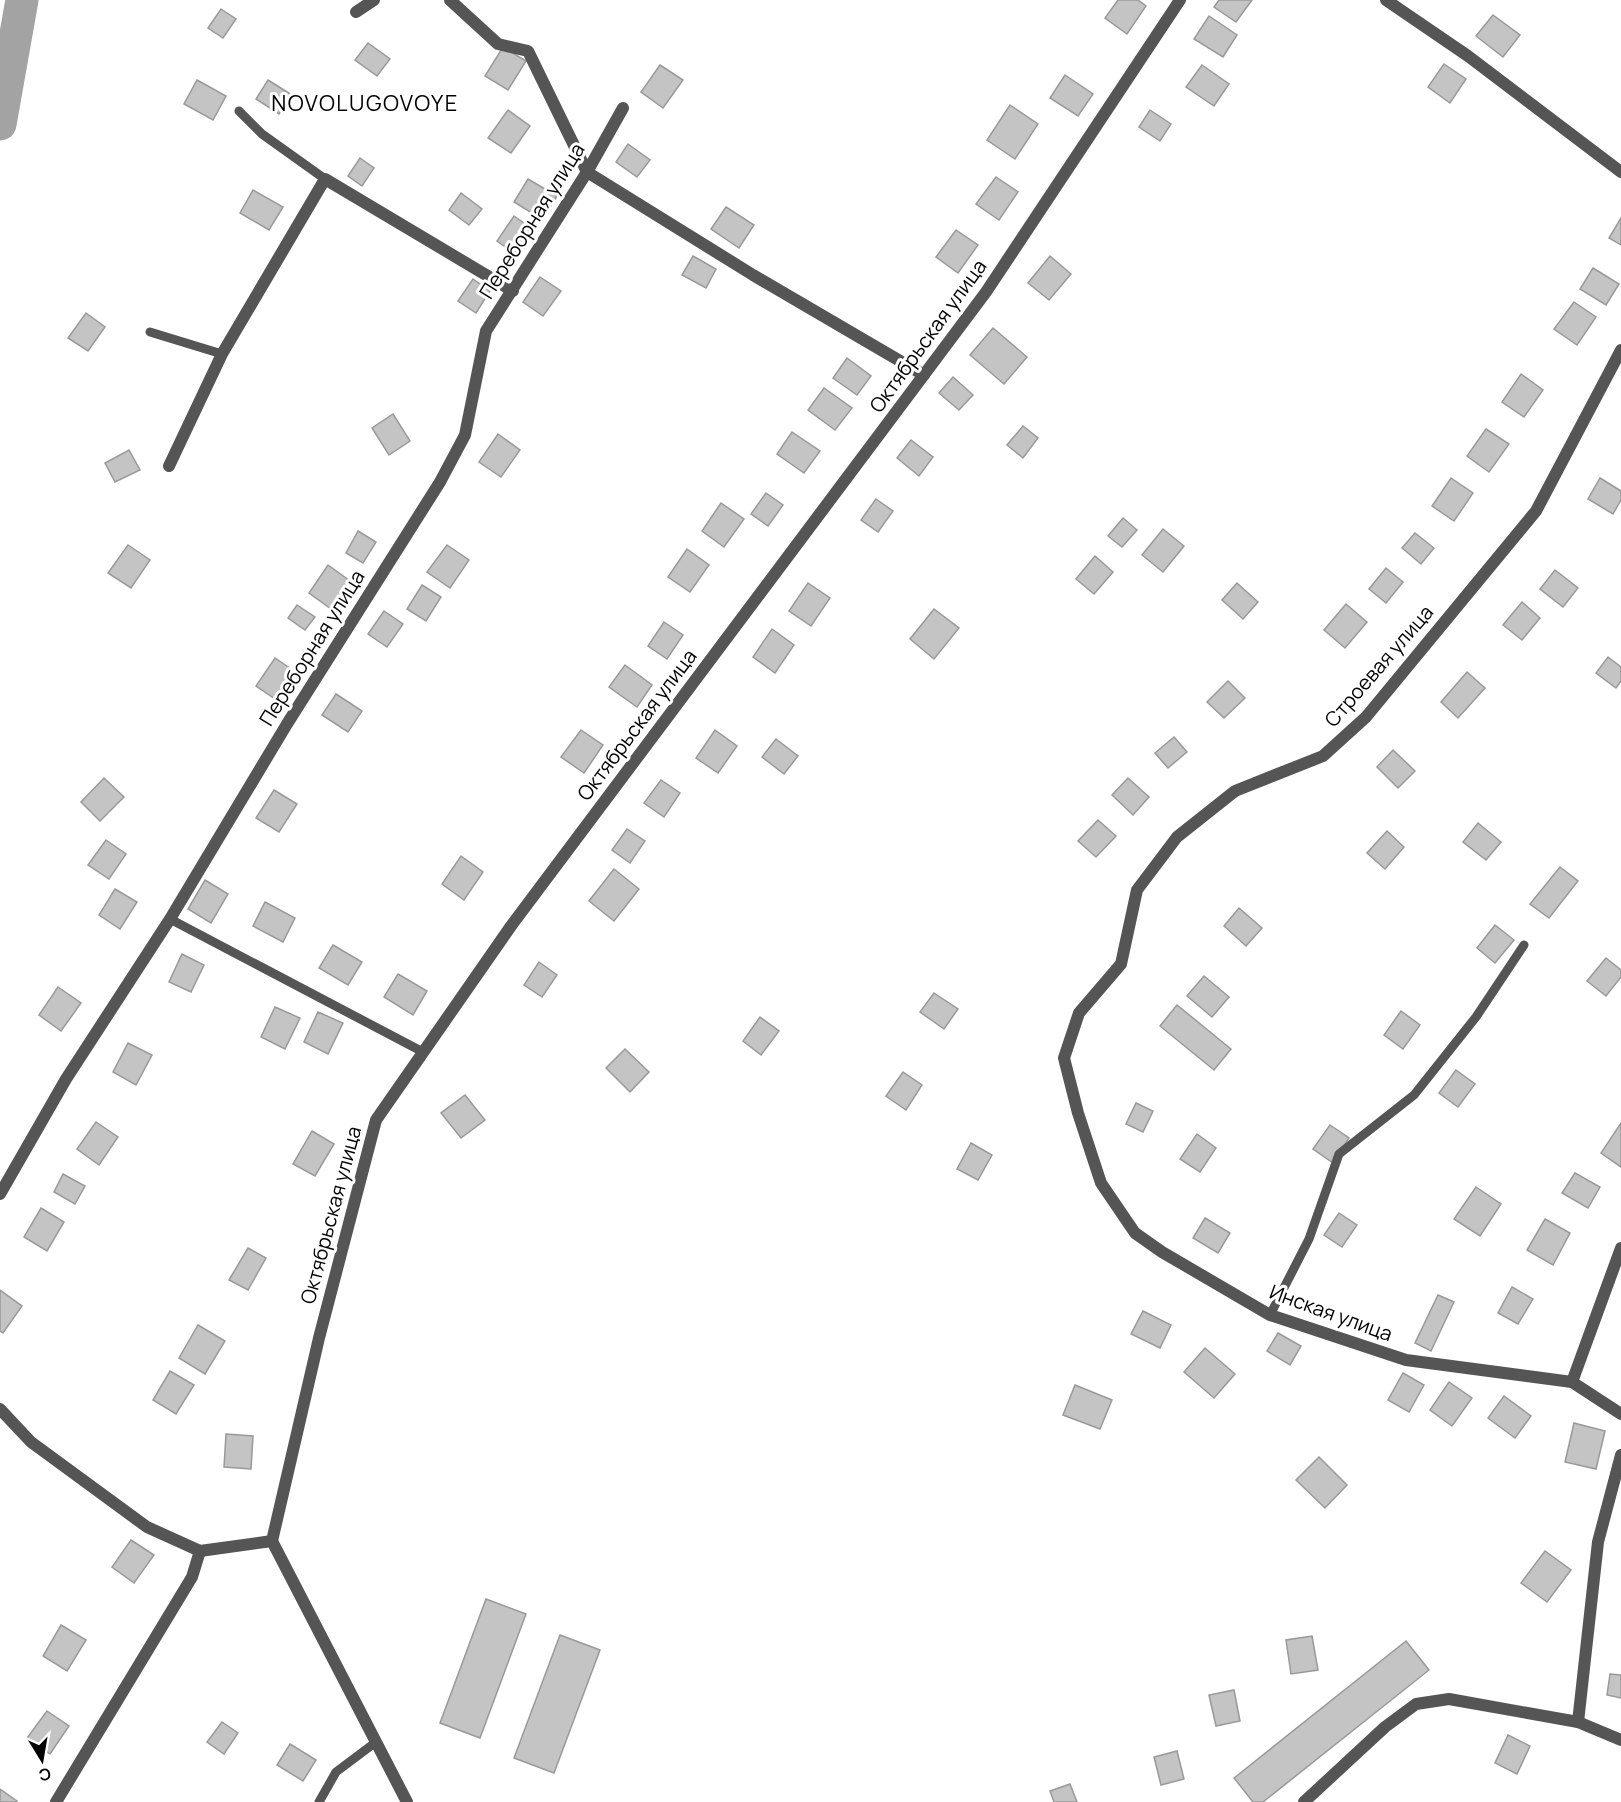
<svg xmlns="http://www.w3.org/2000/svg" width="1621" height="1802" font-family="Manrope,sans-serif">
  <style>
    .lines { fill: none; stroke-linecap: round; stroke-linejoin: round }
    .river { stroke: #a3a3a3; stroke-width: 33 }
    .building { fill: #c4c4c4; stroke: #999; stroke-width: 1.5 }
    .service { stroke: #555; stroke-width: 9 }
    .minor { stroke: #555; stroke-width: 12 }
    .labels { text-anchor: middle; stroke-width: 6; stroke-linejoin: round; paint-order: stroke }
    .street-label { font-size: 20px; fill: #000; stroke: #fff }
    .quarter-label { font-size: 22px; letter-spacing: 1.5px; fill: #000; stroke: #fff }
  </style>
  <rect width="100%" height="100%" fill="#fff"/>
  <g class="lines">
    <polyline class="river" points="0,124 22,0"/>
  </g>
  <g class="building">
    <polygon points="1118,0 1138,0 1146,6 1127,34 1105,18"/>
    <polygon points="1219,0 1252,0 1236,22 1214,7"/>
    <polygon points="221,9 236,19 223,38 208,28"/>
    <polygon points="1493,15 1520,35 1503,57 1476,36"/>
    <polygon points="1209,16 1237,35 1223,57 1194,39"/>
    <polygon points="368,43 390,59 377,76 355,60"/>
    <polygon points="503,47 526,61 508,90 485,76"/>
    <polygon points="1444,64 1466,79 1450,103 1428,87"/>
    <polygon points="660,65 683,80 663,108 641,92"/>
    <polygon points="1202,65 1229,84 1214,106 1186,87"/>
    <polygon points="1065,75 1093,94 1078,116 1050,98"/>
    <polygon points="197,80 226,96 213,120 184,104"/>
    <polygon points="268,80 292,95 279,114 256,99"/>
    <polygon points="1010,105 1038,124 1015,159 987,140"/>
    <polygon points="508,110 530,126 511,153 488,138"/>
    <polygon points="1150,110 1171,124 1160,141 1139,127"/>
    <polygon points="628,144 650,160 637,177 616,162"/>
    <polygon points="360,158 374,168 362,186 348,176"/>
    <polygon points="996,177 1018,192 999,220 976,204"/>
    <polygon points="528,179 557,196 543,220 514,202"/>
    <polygon points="253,190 283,207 269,230 240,213"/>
    <polygon points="461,193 482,209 469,225 449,210"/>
    <polygon points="726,207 754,225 739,248 711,229"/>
    <polygon points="514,216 534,230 517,255 497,241"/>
    <polygon points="1621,218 1621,245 1609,238"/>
    <polygon points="956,230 978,245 958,273 936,257"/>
    <polygon points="693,256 716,269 706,288 682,275"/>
    <polygon points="1050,256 1071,274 1049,300 1028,283"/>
    <polygon points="1593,268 1619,284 1606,305 1580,289"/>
    <polygon points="540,277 561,291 543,316 523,302"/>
    <polygon points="473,279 490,291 476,313 458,301"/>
    <polygon points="1574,302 1596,317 1577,345 1554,329"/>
    <polygon points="86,313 105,327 88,351 68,338"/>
    <polygon points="993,328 1027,357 1004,384 970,355"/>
    <polygon points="847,358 871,376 857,395 833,378"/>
    <polygon points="1521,374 1543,390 1524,417 1502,402"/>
    <polygon points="953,377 973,395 959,410 939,393"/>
    <polygon points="824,388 852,408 835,430 808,410"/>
    <polygon points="393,414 410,441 389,455 372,428"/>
    <polygon points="1023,426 1038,438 1023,458 1007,445"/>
    <polygon points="1486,429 1509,444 1489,472 1467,456"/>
    <polygon points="792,432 820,451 804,473 777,454"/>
    <polygon points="498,434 520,450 501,477 479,462"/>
    <polygon points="911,440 933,457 919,476 897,458"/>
    <polygon points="129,450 140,470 115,482 105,463"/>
    <polygon points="1451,478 1473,493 1454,521 1432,506"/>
    <polygon points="1600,478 1621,491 1621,500 1613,514 1588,499"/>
    <polygon points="766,493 783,505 768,526 751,514"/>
    <polygon points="876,499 893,511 878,532 861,520"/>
    <polygon points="721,503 744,519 724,547 702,531"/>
    <polygon points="1123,518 1137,530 1122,547 1108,536"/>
    <polygon points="1163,529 1184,546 1163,572 1142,555"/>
    <polygon points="358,531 376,542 363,563 346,553"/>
    <polygon points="1415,533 1434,548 1421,564 1402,548"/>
    <polygon points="128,545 150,560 131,588 108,573"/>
    <polygon points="447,545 469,560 450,588 427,572"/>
    <polygon points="687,549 709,565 690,592 668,577"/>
    <polygon points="1095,556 1113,572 1094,594 1076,579"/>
    <polygon points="328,565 350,581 331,609 309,593"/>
    <polygon points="1386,568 1403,582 1386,603 1369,589"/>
    <polygon points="1555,570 1578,588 1563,607 1540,589"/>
    <polygon points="808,583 830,598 811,626 789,611"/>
    <polygon points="1237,583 1258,602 1243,619 1222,600"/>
    <polygon points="422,585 441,597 426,621 407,609"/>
    <polygon points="1522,602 1540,618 1522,640 1503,625"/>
    <polygon points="1346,604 1367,622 1345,648 1324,630"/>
    <polygon points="297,605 315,617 305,630 288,618"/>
    <polygon points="934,609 959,628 934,659 910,639"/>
    <polygon points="384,611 403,624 387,647 368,634"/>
    <polygon points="664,622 683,635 667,659 648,646"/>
    <polygon points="772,629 794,645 775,673 753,657"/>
    <polygon points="1608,657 1621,667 1621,681 1616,688 1596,673"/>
    <polygon points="275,658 297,673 278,701 256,686"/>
    <polygon points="625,665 652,685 637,707 609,687"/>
    <polygon points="1467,672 1485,688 1458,718 1441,702"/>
    <polygon points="1228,681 1245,698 1224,718 1207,702"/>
    <polygon points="336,694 362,711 348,732 322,715"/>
    <polygon points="581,730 603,745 584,773 561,757"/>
    <polygon points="715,730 737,746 718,773 696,758"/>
    <polygon points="1174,737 1187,752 1168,768 1155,753"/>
    <polygon points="776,739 798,756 784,774 762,757"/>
    <polygon points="1393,750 1415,771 1398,788 1377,767"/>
    <polygon points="104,778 124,797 100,821 81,802"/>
    <polygon points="1128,778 1149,797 1133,815 1112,795"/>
    <polygon points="661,780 680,793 664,817 644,803"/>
    <polygon points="274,790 297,804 279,832 256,818"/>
    <polygon points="1098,820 1116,836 1096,857 1078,841"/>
    <polygon points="1478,823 1501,842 1486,860 1463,842"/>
    <polygon points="627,829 645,841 630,863 612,850"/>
    <polygon points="1387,831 1404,847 1385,869 1367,853"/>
    <polygon points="106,840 126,854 109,879 88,865"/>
    <polygon points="461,856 483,872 464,900 442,884"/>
    <polygon points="1560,867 1578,881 1549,918 1530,904"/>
    <polygon points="614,869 639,889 614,921 589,901"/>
    <polygon points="205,880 228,894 211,923 188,909"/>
    <polygon points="115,889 137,902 120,929 99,915"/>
    <polygon points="265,902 295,918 283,942 253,926"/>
    <polygon points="1239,908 1262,928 1246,946 1224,926"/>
    <polygon points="1495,925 1514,940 1495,963 1477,948"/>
    <polygon points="333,945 362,962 348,985 319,968"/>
    <polygon points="182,954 204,965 191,992 169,982"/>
    <polygon points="1606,958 1621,970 1621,977 1606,996 1587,981"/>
    <polygon points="539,962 557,975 542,997 524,985"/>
    <polygon points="398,974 427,991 413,1015 384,997"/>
    <polygon points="1204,976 1229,997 1212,1017 1187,996"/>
    <polygon points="58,987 81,1003 61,1031 39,1015"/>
    <polygon points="934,993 958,1009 944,1029 920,1012"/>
    <polygon points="1177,1005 1231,1049 1214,1070 1160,1026"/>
    <polygon points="275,1007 300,1018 285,1049 261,1037"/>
    <polygon points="1401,1011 1420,1025 1403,1049 1384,1035"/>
    <polygon points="318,1012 343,1023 328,1054 304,1042"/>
    <polygon points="760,1017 779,1031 761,1055 743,1041"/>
    <polygon points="128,1043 152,1055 136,1085 113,1072"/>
    <polygon points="625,1049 649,1072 630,1092 606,1068"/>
    <polygon points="1456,1070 1475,1084 1458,1107 1439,1093"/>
    <polygon points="903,1072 922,1085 906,1110 886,1096"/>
    <polygon points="465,1095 485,1120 461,1138 441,1113"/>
    <polygon points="1136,1103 1153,1111 1143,1132 1126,1124"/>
    <polygon points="96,1122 118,1137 99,1165 77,1149"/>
    <polygon points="1621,1123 1621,1167 1601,1153"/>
    <polygon points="1330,1125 1349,1138 1333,1163 1313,1149"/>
    <polygon points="312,1131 334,1144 315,1176 293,1164"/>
    <polygon points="1197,1134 1216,1148 1200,1172 1180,1159"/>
    <polygon points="971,1143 992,1155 978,1180 957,1169"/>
    <polygon points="1575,1173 1600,1187 1588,1208 1562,1193"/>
    <polygon points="63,1174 85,1186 75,1204 54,1192"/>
    <polygon points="1476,1187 1501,1204 1480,1236 1454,1219"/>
    <polygon points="41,1208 64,1222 47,1251 24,1237"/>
    <polygon points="1339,1213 1357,1225 1342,1247 1324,1235"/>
    <polygon points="1205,1218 1230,1233 1218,1253 1193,1238"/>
    <polygon points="1545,1219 1570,1233 1553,1265 1527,1250"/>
    <polygon points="248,1248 266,1258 248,1290 229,1280"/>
    <polygon points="1512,1287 1533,1299 1518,1324 1498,1313"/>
    <polygon points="0,1290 22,1306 3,1333 0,1331"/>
    <polygon points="1438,1295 1454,1302 1431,1351 1415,1343"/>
    <polygon points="1143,1311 1171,1325 1160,1348 1131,1334"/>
    <polygon points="198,1325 225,1341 205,1374 179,1358"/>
    <polygon points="1278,1333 1301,1346 1290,1365 1267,1351"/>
    <polygon points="1205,1348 1235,1374 1214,1398 1184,1372"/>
    <polygon points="170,1371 194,1385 176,1414 153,1400"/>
    <polygon points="1403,1373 1424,1385 1409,1412 1388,1400"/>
    <polygon points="1449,1382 1472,1398 1452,1426 1430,1410"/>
    <polygon points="1075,1385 1112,1400 1100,1429 1063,1415"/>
    <polygon points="1504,1396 1531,1416 1515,1438 1488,1418"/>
    <polygon points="1574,1423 1605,1431 1596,1469 1565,1462"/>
    <polygon points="226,1434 253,1436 251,1469 224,1467"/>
    <polygon points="1319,1457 1347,1485 1325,1508 1296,1480"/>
    <polygon points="131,1540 154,1555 134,1583 112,1567"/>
    <polygon points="1545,1551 1571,1570 1547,1602 1521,1583"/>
    <polygon points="486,1599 526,1614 480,1738 440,1723"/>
    <polygon points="61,1625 86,1640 67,1671 43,1656"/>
    <polygon points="560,1635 600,1650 554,1773 514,1758"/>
    <polygon points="1312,1636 1318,1670 1291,1674 1286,1640"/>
    <polygon points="1406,1641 1429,1670 1263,1802 1253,1802 1234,1778"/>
    <polygon points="1610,1674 1621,1675 1621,1698 1607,1695"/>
    <polygon points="1234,1690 1240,1721 1216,1726 1209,1695"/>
    <polygon points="47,1711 69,1726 50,1754 27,1738"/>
    <polygon points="222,1722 238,1733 224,1754 207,1742"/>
    <polygon points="1508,1735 1530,1746 1517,1774 1495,1763"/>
    <polygon points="290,1744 316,1760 303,1781 277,1765"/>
    <polygon points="1177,1751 1184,1779 1161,1785 1154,1757"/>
    <polygon points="1070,1784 1077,1802 1054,1802 1050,1791"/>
    <polygon points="0,1789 17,1801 16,1802 0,1802"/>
  </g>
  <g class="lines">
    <g class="service">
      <polyline points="239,111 262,134 325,179"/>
      <polyline points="150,332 222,354"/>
      <polyline points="170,919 423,1052"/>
      <polyline points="1270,1315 1309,1239 1339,1154 1414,1095 1476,1017 1524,945"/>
      <polyline points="319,1802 336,1772 376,1742"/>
    </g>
    <g class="minor">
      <polyline points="450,0 498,44 528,51 587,172 753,275 924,375"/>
      <polyline points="1386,0 1468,56 1621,172"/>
      <polyline points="356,12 374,0"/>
      <polyline points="1621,350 1536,511 1366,717 1323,756 1235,791 1177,837 1137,890 1121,964 1079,1013 1064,1058 1078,1113 1101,1183 1135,1233 1162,1252 1270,1315 1406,1360 1572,1382 1621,1414"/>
      <polyline points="169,466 222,354 325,179 513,291"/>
      <polyline points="0,1194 66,1079 170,919 287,724 440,482 465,435 486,331 587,172 623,108"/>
      <polyline points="1572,1382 1621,1248"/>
      <polyline points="0,1409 31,1442 147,1527 200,1551 272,1541"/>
      <polyline points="272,1541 319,1338 376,1120 511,926 986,292 1180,0"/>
      <polyline points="272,1541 407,1802"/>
      <polyline points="1578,1722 1598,1542 1621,1455"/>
      <polyline points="56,1802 192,1577 200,1551"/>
      <polyline points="1304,1802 1385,1727 1416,1704 1449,1699 1578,1722 1621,1740"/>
    </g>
  </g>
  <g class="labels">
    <g class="street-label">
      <text transform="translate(532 221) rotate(-58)" y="7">Переборная улица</text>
      <text transform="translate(928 336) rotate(-54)" y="7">Октябрьская улица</text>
      <text transform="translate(312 648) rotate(-58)" y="7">Переборная улица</text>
      <text transform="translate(1379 666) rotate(-49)" y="7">Строевая улица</text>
      <text transform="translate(637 725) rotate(-53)" y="7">Октябрьская улица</text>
      <text transform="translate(331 1215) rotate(-75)" y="7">Октябрьская улица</text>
      <text transform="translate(1331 1313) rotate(20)" y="7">Инская улица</text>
    </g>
    <g class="quarter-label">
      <text x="365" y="111">NOVOLUGOVOYE</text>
    </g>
  </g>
  <g transform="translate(42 1760) rotate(169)" stroke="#ffffff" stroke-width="4.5" paint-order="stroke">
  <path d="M0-4.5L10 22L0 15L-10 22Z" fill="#000000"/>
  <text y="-9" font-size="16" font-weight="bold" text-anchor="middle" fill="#000000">С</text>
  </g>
</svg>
